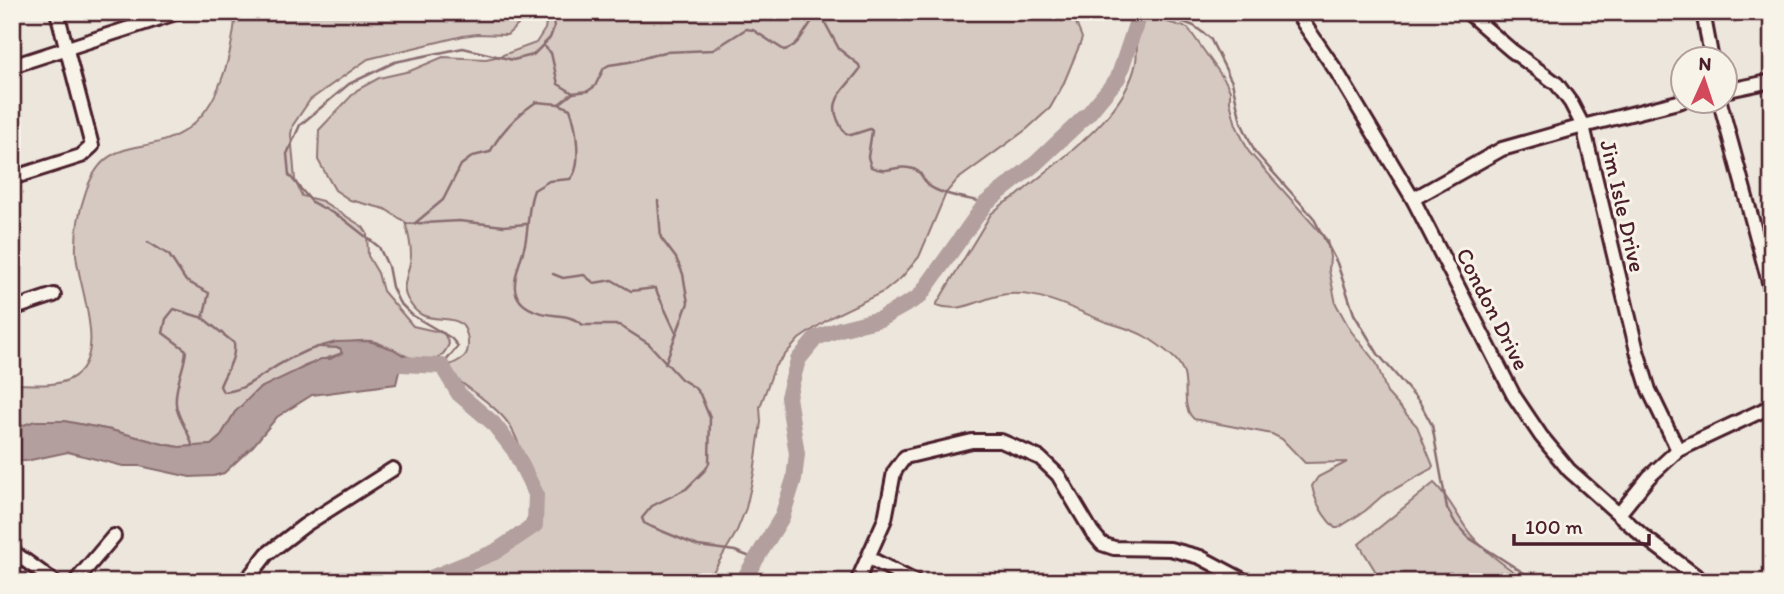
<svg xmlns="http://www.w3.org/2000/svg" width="1784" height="594" font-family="Itim,sans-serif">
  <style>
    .green { fill: #d5c9c2; stroke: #907476; stroke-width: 2 }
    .water { fill: #b39f9d; stroke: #896c6f; stroke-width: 2 }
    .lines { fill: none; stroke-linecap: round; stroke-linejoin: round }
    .stream { stroke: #896c6f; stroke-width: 2.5 }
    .river { stroke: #b39f9d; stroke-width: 16 }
    .minor-casing { stroke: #4a1f2b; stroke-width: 18 }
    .minor { stroke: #f7f3e8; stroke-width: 12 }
    .labels { text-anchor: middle; stroke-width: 6; stroke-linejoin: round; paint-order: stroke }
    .street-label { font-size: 23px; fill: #4a1f2b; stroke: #f7f3e8 }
  </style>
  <rect width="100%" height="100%" fill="#ece6dd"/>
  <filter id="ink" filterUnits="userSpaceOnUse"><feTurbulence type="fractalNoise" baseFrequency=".0143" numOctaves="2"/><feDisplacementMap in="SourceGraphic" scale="14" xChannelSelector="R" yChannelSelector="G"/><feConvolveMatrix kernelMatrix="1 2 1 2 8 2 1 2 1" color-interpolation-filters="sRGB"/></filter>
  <g filter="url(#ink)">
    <g class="green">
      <path d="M236,12H521L518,25L507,35L477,34L463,36L368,59L310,100L293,125L291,134L295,180L302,196L322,201L363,227L367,233L368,256L378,273L383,291L413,326L444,333L449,344C431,384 397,345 371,341C356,339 336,345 321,347L340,348L342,353L305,366L235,412L220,437L211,445L179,447L163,444L111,430L64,421L12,429V384C30,384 55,387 70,379C111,358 78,287 76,254C75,233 79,211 86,191C106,133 144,157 184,131C221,107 232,53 236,12Z"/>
      <path d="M548,12H1081V18L1076,23L1082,38L1080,44L1063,85L1050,108L1027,129L957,180L946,193L919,257L902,277L885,291L833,316L799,339L775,366L760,407L761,422L754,473L746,508L736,533L707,582H442C464,569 497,563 514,544C523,532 532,514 532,499C532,479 518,433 504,418C489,401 467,387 449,374L450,365C462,359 469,357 468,342C466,309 439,324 422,315C416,312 410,304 407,298C400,286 411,268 411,255C411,245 408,232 405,222L385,209L350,200L335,190L318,160L319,130L357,90L379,78L410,71L443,57L486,59L500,56L536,43L545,29Z"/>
      <path d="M1137,13L1188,28L1226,82L1230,91V102L1236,125L1249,152L1327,240L1330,257L1329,270L1336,304L1351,331L1377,364L1387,393L1417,426L1433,466L1431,469L1382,496L1365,511L1338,528H1335C1323,516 1315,502 1312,486L1318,477L1347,462L1305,463L1282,439L1272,434L1194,419C1176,403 1197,377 1172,356C1164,349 1155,342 1146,337C1135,330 1119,326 1106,322C1075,310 1043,292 1009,294C983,295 966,315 936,305L991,214L1004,203L1017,196C1057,161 1126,117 1136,62C1138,46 1136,29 1137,13Z"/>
      <path d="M1434,483C1447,495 1456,513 1466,528C1481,550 1507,568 1530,582H1382L1359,544Z"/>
    </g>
    <polygon class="water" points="369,341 393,349 403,355 396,384 312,395 277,417 253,446 224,473 213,476 190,477 140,466 123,466 68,452 26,461 12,461 12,429 35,421 64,421 111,430 163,444 179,447 211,445 220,437 235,412 258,389 321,359 330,359 342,353 340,348 318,347 336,342"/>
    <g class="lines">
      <g class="stream">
        <polyline points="1157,12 1194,26 1210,38 1232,82 1241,122 1255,152 1313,217 1337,263 1354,314 1378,354 1420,403 1432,425 1447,508 1456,524 1469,538 1538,582"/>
        <polyline points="544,46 551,53 558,84 573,93"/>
        <path d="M559,104L573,93L588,91L595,86L604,68L609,65L629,62L665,52L713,50L746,29L753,30L784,50C798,47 804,32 812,21L823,19L839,49L859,65L860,69C842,94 823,101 845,133L851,135L870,129L872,131L868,157L871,167C887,175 895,165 909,168C922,170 921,177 928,185C939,195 972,199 986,203"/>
        <polyline points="658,201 661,238 676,258 683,274 688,303 665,364"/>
        <polyline points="406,224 459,221 504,226 526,224"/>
        <path d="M414,224L443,200L461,165L473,156L490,152C501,131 517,115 536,102L559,104L570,109C576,124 583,168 570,179L549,181L534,190C527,208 529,226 525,244C520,267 501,296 533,310C551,319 566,311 583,325H619L649,344L681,379L694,387L700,394L710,418L709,463L706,469L686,489L652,506L642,518L644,523L652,527L698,546L735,551L758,560"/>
        <polyline points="148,242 169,255 186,281 209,293 203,318"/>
        <polyline points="553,274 563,278 584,275 594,283 612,280 631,291 655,288 676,333"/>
        <polyline points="442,366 458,346 451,338 412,315 399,302 392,287 388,266 379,247 342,218 312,202 289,175 287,154 300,125 349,84 395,62 463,48 513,60 533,55 550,38 554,27 552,12"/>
        <path d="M192,445C189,430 177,419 176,404C174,386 185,368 186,350L163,333L166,319L174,309L203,318L234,343C236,360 226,370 220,386L223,392C240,391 249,384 263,375C280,363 298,353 318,347"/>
      </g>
      <g class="river">
        <polyline points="381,363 442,366 459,394 493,423 514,450 536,494 535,525 495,552 421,582"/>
        <polyline points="742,582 782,517 794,479 797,454 788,397 798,360 816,338 840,329 880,319 919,297 986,203 1035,164 1089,113 1118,78 1140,12"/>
      </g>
      <g class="minor-casing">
        <g id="minor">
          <polyline points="1296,12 1337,72 1413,199 1514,396 1541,436 1569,470 1643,536 1704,582"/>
          <polyline points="1467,12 1511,50 1557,84 1571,103 1583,126 1637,351 1649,390 1678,450"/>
          <polyline points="1703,12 1712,60"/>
          <polyline points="12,66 179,12"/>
          <polyline points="1724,91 1772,81"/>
          <polyline points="1720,102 1772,293"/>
          <polyline points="12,178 81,156 92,146 57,12"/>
          <polyline points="1413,199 1502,149 1583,126 1682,101"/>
          <polyline points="12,309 54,295"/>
          <polyline points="1619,514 1649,477 1678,450 1772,406"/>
          <polyline points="12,551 55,582"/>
          <polyline points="869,558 916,582"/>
          <polyline points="75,582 114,536"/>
          <polyline points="245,582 267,554 305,525 393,469"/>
          <polyline points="857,582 885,519 894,472 905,457 972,441 1001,441 1040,458 1058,475 1092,532 1102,544 1114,548 1170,549 1200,557 1247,582"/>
        </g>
      </g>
      <use href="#minor" class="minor"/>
    </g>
  </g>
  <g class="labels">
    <g class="street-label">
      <text transform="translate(1623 206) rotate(77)" y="8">Jim Isle Drive</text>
      <text transform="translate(1493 309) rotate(63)" y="8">Condon Drive</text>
    </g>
  </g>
  <rect width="1784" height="594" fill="none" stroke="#f7f3e8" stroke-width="42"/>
  <rect x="21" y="21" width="1742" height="552" fill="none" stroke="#4a1f2b" stroke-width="2.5" filter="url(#ink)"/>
  <g transform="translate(1704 80) rotate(3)"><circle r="33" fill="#f7f3e8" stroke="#b29e9c" stroke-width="2"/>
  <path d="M0-5L12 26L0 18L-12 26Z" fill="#d1495b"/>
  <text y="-10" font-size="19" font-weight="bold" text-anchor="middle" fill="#4a1f2b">N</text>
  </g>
  <path d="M1514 534v10h135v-10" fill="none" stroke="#4a1f2b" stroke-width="3.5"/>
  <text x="1525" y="534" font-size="21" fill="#4a1f2b" stroke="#f7f3e8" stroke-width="5" paint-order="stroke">100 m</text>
</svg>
